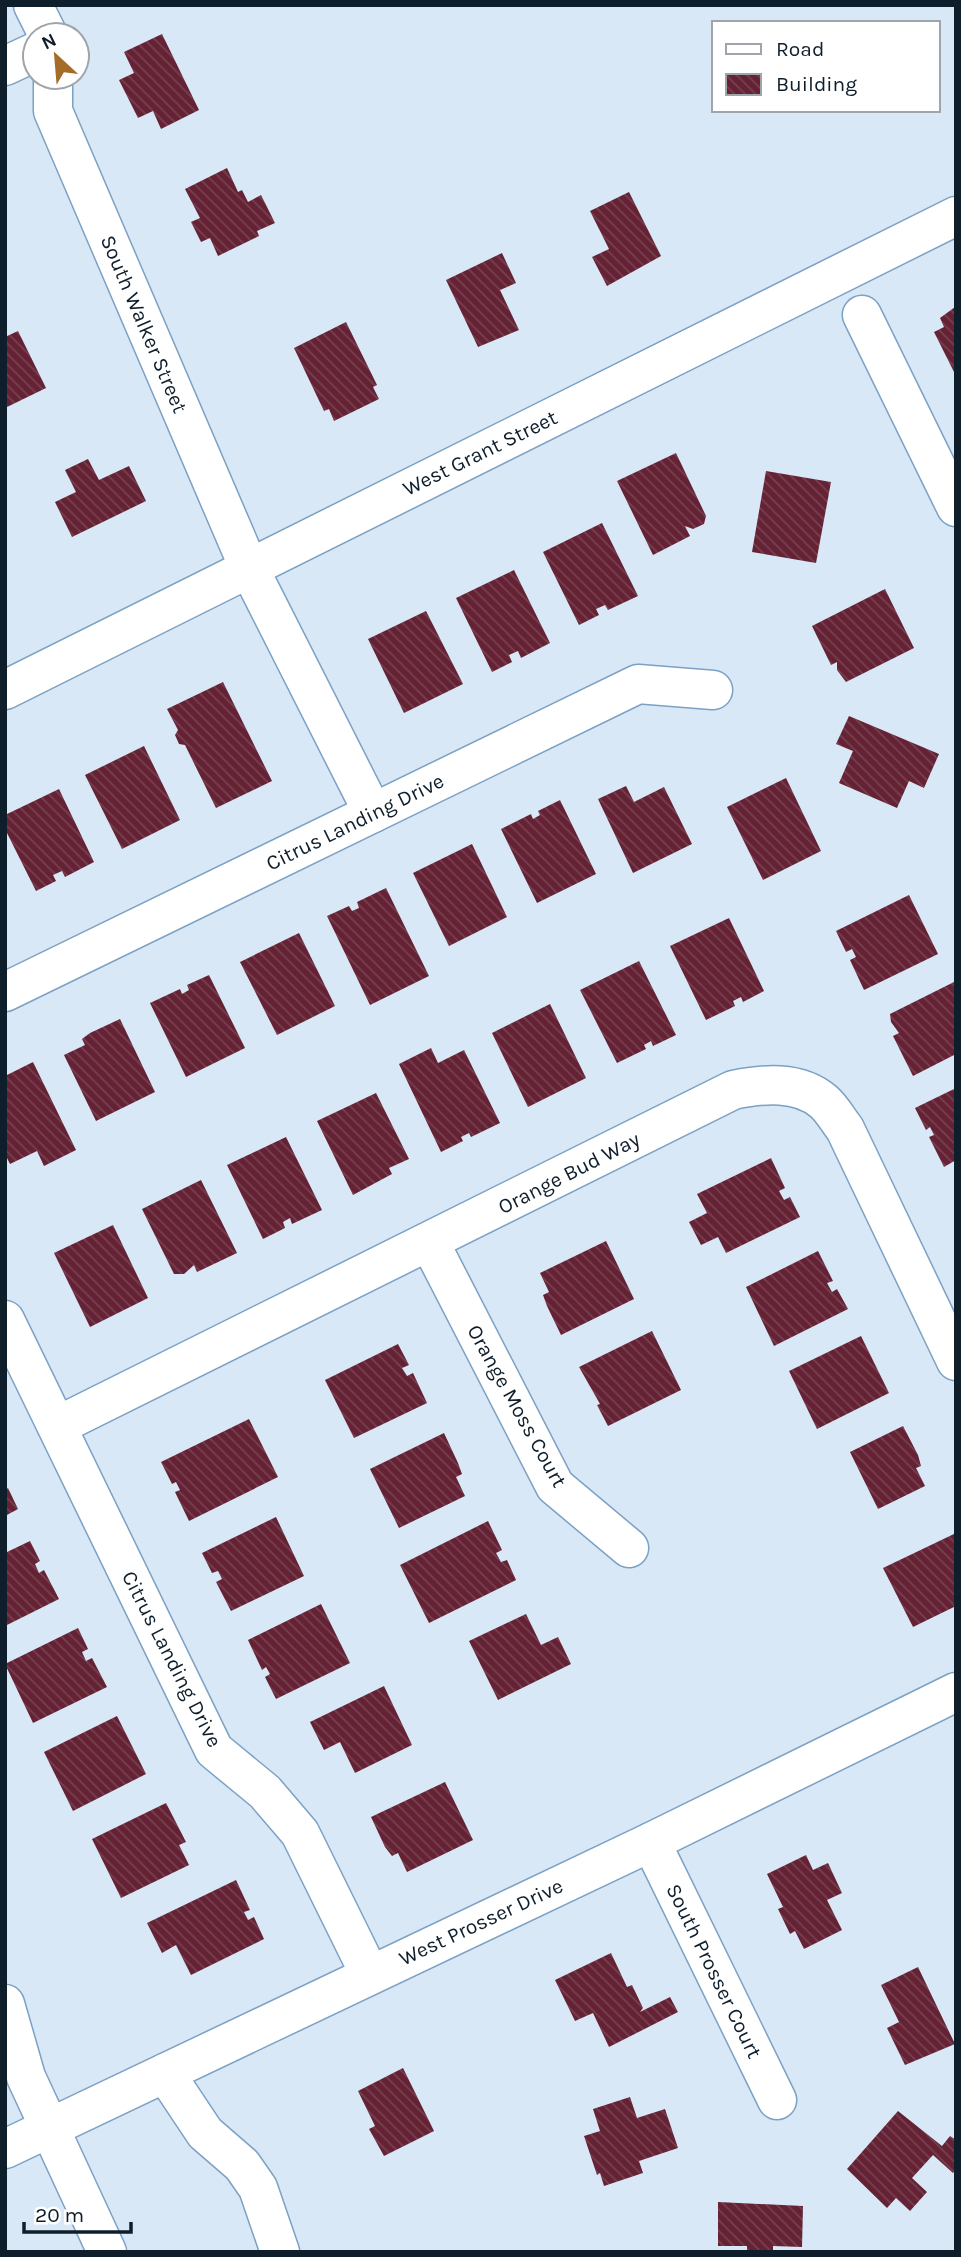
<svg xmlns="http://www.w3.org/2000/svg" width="961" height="2257" font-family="Karla,sans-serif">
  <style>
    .building { fill: url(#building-back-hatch) }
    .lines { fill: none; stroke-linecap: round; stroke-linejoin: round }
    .minor-casing { stroke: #7ba1c4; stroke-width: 41 }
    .minor { stroke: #fff; stroke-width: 38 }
    .labels { text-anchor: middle; stroke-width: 7; stroke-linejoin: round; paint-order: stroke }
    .street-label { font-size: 21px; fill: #0f1e2b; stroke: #fff }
  </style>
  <defs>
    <pattern id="building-back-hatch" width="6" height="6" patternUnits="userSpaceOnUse" patternTransform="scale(1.75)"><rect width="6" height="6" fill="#652234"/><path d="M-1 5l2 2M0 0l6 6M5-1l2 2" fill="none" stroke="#754150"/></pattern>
  </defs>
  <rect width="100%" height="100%" fill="#d8e8f7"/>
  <g class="building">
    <polygon points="162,34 199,110 161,129 153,111 138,118 119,80 134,73 124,52"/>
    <polygon points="227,168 238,192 242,190 248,202 261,195 275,223 257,231 259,236 218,256 210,238 201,242 191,222 200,218 185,189"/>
    <polygon points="629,192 661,256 607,286 592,257 609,249 590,211"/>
    <polygon points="502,253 516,283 500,290 519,330 478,347 446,280"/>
    <polygon points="955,307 956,309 956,376 934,332 944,327 940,318"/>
    <polygon points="346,322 377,385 373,387 379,399 334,421 329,409 324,411 294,348"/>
    <polygon points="18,331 46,388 5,408 5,337"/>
    <polygon points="676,453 706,516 704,524 693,529 685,526 690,536 653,555 617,481"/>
    <polygon points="88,459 99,480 129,466 146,501 72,537 55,502 76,492 65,470"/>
    <polygon points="766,471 831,482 816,563 752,552"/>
    <polygon points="602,523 638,596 608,610 605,605 596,609 599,615 579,625 543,552"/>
    <polygon points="514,570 550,643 521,658 518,651 509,655 512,662 492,672 456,598"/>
    <polygon points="885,589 914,648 846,682 837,670 837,662 831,665 812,626"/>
    <polygon points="426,611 463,684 404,713 368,639"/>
    <polygon points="223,682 272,781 216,808 185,745 179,744 175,735 178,730 167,709"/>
    <polygon points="849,716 939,754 924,788 909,781 897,808 839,783 853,751 836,744"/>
    <polygon points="144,746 180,820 122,849 85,775"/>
    <polygon points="786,778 821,851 763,880 727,807"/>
    <polygon points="626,786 634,802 664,787 692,844 633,873 598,799"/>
    <polygon points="59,789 94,862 65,877 62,871 53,875 56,881 36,891 5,829 5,815"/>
    <polygon points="560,800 596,874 537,903 501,829 531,814 533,819 540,815 538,811"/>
    <polygon points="472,844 507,917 449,946 413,873"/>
    <polygon points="386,888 429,976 370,1005 327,916 349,906 352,911 359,908 357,902"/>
    <polygon points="909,895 938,954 864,990 850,960 856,957 852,949 846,952 836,931"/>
    <polygon points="729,918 764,991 743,1002 741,997 733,1001 735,1006 706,1020 670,946"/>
    <polygon points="299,933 335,1006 277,1035 240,962"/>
    <polygon points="639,961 676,1035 653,1046 651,1041 644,1045 646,1049 617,1063 580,990"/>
    <polygon points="209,975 245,1048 186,1077 150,1003 180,989 182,994 189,990 187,985"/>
    <polygon points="956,981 956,1054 913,1076 893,1036 899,1033 891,1022 890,1014"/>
    <polygon points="550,1004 586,1078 528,1107 492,1033"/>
    <polygon points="120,1019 155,1092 96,1121 64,1055 85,1045 82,1039 90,1033"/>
    <polygon points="431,1048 438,1063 464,1050 500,1123 471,1137 469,1133 461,1137 463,1141 441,1152 399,1064"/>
    <polygon points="33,1062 76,1150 44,1166 37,1151 10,1164 5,1154 5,1076"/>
    <polygon points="956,1088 956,1160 944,1167 929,1137 934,1135 930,1127 926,1130 915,1108"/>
    <polygon points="376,1093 409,1159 389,1168 392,1174 353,1195 317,1121"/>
    <polygon points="286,1137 322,1210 292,1224 290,1218 283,1222 285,1228 263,1239 227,1165"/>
    <polygon points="771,1158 785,1188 779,1191 784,1200 790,1197 800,1217 726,1253 718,1237 701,1245 689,1222 707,1213 697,1194"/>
    <polygon points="201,1180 237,1253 197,1272 194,1265 184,1274 174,1274 142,1209"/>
    <polygon points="113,1225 148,1298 90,1327 54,1253"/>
    <polygon points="606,1241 634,1299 561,1335 547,1306 543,1295 549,1292 540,1273"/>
    <polygon points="818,1251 833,1281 827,1283 832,1292 837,1289 848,1309 774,1346 746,1287"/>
    <polygon points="652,1331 681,1390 608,1426 597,1405 600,1404 579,1367"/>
    <polygon points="861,1336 889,1393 817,1429 789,1371"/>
    <polygon points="398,1344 409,1365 402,1368 407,1376 413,1373 427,1403 354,1438 325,1380"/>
    <polygon points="249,1419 278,1477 189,1521 175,1492 180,1490 176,1482 172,1484 161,1462"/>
    <polygon points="903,1426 918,1455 921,1466 916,1468 925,1486 878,1509 850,1452"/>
    <polygon points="444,1433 458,1463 462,1474 456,1477 465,1496 399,1528 370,1469"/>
    <polygon points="8,1488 18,1509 5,1516 5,1490"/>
    <polygon points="276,1517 304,1576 231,1611 216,1582 222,1579 218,1571 212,1573 202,1553"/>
    <polygon points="488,1521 502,1550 496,1553 501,1562 507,1560 516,1580 429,1623 400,1565"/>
    <polygon points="956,1533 956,1606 913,1627 883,1568"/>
    <polygon points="30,1541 40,1561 35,1564 39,1573 44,1570 59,1599 5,1626 5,1553"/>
    <polygon points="321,1604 350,1663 276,1699 265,1677 270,1674 266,1667 262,1670 248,1640"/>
    <polygon points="526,1614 541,1645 558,1637 571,1664 498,1700 469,1641"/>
    <polygon points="78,1628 88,1649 82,1652 86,1661 92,1658 107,1687 33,1723 5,1664"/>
    <polygon points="384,1686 412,1745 355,1773 340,1742 324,1750 310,1722"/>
    <polygon points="117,1716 146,1774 73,1811 44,1752"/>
    <polygon points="445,1782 473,1840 407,1872 398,1853 392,1856 385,1847 371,1817"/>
    <polygon points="166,1803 186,1842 179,1845 189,1865 121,1898 92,1839"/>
    <polygon points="806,1855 813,1870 828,1863 842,1893 827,1900 842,1930 804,1949 795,1931 790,1934 778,1909 783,1907 767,1874"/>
    <polygon points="236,1880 250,1910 244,1912 248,1920 254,1917 264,1939 191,1975 176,1945 162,1953 147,1923"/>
    <polygon points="611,1953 627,1987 632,1985 643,2008 640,2012 670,1997 678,2012 609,2047 593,2013 575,2021 555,1980"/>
    <polygon points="918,1967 955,2044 905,2065 887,2028 899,2022 881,1985"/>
    <polygon points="403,2068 434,2131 384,2156 369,2129 375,2126 358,2091"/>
    <polygon points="630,2097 637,2118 665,2109 678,2148 639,2161 643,2173 604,2186 600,2173 597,2175 584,2136 600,2131 593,2109"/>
    <polygon points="898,2111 942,2146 950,2136 956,2140 956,2169 953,2173 933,2155 912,2178 927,2192 910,2211 896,2198 887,2208 847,2169"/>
    <polygon points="718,2202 803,2206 802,2247 773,2246 773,2252 747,2252 747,2246 718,2246"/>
  </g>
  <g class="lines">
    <g class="minor-casing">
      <g id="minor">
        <polyline points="33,5 48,35"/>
        <polyline points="5,66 35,52"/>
        <polyline points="53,77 53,111 249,568 373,813"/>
        <polyline points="862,315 956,507"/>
        <polyline points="5,690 956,216"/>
        <polyline points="5,992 638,684 713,690"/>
        <polyline points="430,1243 555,1486 629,1548"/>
        <polyline points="5,1320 214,1750 265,1792 300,1833 370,1975"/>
        <path d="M57,1426L733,1090C762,1084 799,1080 824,1102C832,1109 838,1120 845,1129L956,1361"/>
        <polyline points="651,1842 777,2100"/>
        <polyline points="5,2004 26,2077 107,2252"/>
        <polyline points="165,2073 205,2133 242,2165 258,2188 280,2252"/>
        <polyline points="5,2149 651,1842 956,1692"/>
      </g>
    </g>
    <use href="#minor" class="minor"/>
  </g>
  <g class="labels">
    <g class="street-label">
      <text transform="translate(144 324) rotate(67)" y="7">South Walker Street</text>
      <text transform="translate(480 453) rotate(-26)" y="7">West Grant Street</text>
      <text transform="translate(355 822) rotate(-26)" y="7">Citrus Landing Drive</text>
      <text transform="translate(569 1173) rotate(-27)" y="7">Orange Bud Way</text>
      <text transform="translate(517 1406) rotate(61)" y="7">Orange Moss Court</text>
      <text transform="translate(172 1659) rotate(63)" y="7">Citrus Landing Drive</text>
      <text transform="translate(481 1922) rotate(-25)" y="7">West Prosser Drive</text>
      <text transform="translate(714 1971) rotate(64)" y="7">South Prosser Court</text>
    </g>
  </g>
  <rect width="961" height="2257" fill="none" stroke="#0f1e2b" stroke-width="14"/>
  <rect x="712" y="21" width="228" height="91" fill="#ffffff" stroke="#9fa5aa" stroke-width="2"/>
  <rect x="726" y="44" width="35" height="10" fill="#ffffff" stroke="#9fa5aa" stroke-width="2"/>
  <text x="776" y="56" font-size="21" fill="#0f1e2b">Road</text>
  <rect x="726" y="74" width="35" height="21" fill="url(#building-back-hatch)" stroke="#9fa5aa" stroke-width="2"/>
  <text x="776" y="91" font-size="21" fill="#0f1e2b">Building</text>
  <g transform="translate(56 56) rotate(334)"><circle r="33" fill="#ffffff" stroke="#9fa5aa" stroke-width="2"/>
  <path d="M0-5L12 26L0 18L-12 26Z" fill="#a46b29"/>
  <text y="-10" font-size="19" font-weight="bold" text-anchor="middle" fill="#0f1e2b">N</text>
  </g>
  <path d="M24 2222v10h107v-10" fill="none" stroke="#0f1e2b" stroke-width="3.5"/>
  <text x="35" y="2222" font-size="21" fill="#0f1e2b" stroke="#ffffff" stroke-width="5" paint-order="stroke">20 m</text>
</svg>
